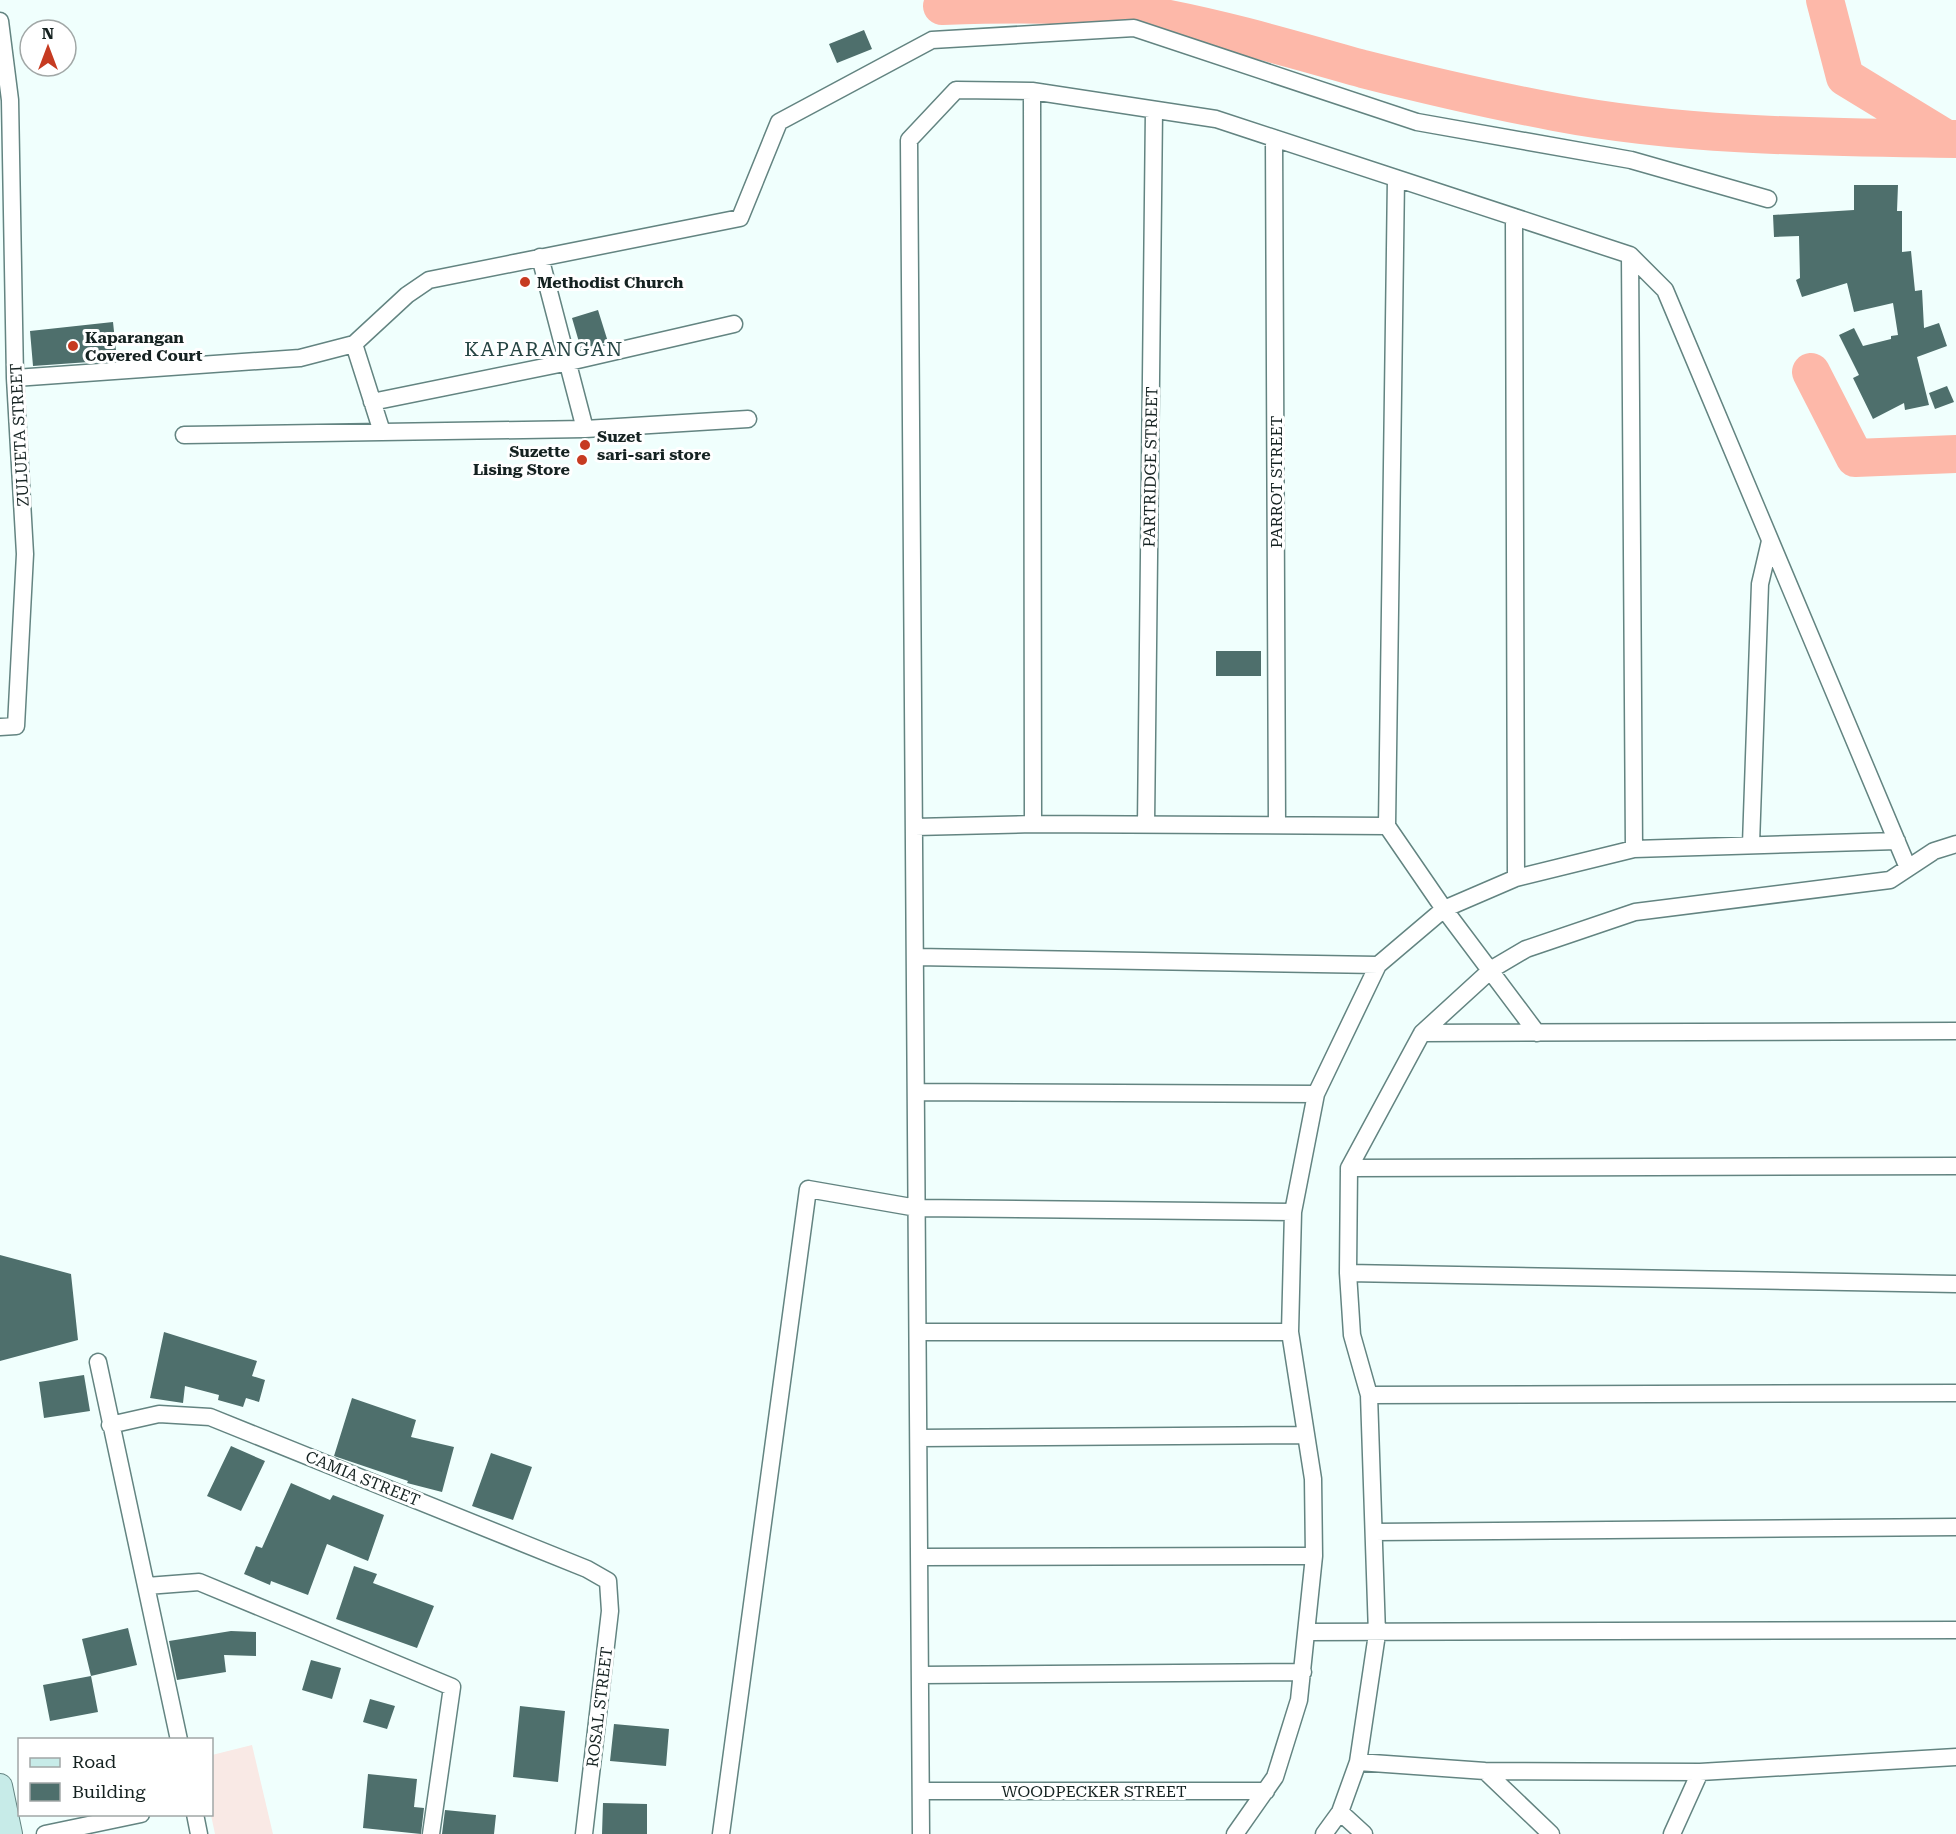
<svg xmlns="http://www.w3.org/2000/svg" width="1956" height="1834" viewBox="0 0 1956 1834" font-family="'Roboto Serif',serif">
	<rect width="100%" height="100%" fill="#f0fffd"/>
	<path fill="#f9e9e5" d="M252 1745 273 1834H215L211 1815 212 1755Z"/>
	<g fill="none" stroke-linecap="round" stroke-linejoin="round">
		<path stroke="#fdb8a9" stroke-width="38" d="M1825 0 1845 77 1945 138
			M942 6C1011 4 1079 2 1148 15 1221 28 1292 49 1363 69 1426 85 1491 100 1555 112 1687 137 1822 137 1956 139
			M1811 372 1855 458 1956 454"/>
	</g>
	<path fill="#4e6f6c" d="M864 30 872 49 837 63 829 44Z
		M1854 185H1898L1897 211H1902V252L1911 251 1915 291 1922 290 1924 328 1939 323 1947 346 1917 357 1929 405 1905 410 1904 403 1873 419 1853 378 1859 375 1839 335 1854 328 1863 346 1891 339V336L1898 335 1893 303 1854 312 1847 283 1802 297 1796 280 1800 278 1799 236 1774 237 1773 215 1854 210Z
		M598 310 608 342 581 349 572 318Z
		M113 322 117 360 33 366 30 331Z
		M1947 386 1954 402 1935 409 1929 393Z
		M1216 651H1261V676H1216Z
		M0 1255 71 1274 78 1340 0 1361Z
		M164 1332 257 1361 252 1376 265 1380 259 1402 246 1398 243 1407 218 1400 219 1395 185 1386 183 1403 150 1398Z
		M84 1375 90 1411 44 1418 39 1382Z
		M352 1398 416 1420 411 1437 454 1447 442 1492 407 1483 408 1481 334 1456Z
		M231 1446 265 1461 241 1511 207 1496Z
		M491 1453 532 1467 513 1520 472 1506Z
		M291 1483 330 1500 333 1495 384 1515 368 1561 327 1544 308 1595 271 1581 270 1585 244 1574 256 1546 262 1548Z
		M354 1566 377 1574 373 1583 434 1606 417 1648 336 1619Z
		M128 1628 137 1665 91 1676 82 1639Z
		M231 1631 256 1632V1656L224 1655 226 1672 177 1680 169 1641Z
		M311 1660 341 1668 332 1699 302 1690Z
		M91 1676 98 1712 50 1721 43 1685Z
		M370 1699 395 1706 387 1729 363 1722Z
		M520 1706 565 1711 558 1782 513 1777Z
		M614 1724 669 1729 666 1766 610 1761Z
		M368 1774 417 1779 414 1807 424 1808 421 1834 363 1828Z
		M603 1803 647 1804V1834H602Z
		M445 1810 496 1815 494 1834H442Z"/>
	<g fill="none" stroke-linecap="round" stroke-linejoin="round">
		<defs>
			<path id="minor" d="M0 21 10 100 15 378 25 554 16 726 0 727
				M1032 91 1033 824
				M1274 138 1277 825
				M1514 217 1516 878
				M1630 255 1634 849
				M540 257 585 429
				M354 344 382 432
				M15 378 300 358 354 344 407 295 429 280 740 218 779 122 932 40 1134 28 1417 122 1631 160 1768 199
				M372 402 569 362 734 324
				M184 435 585 429 748 419
				M1146 825 1154 110
				M1387 826 1396 178
				M915 827 1033 824 1387 826 1444 909 1537 1033
				M1751 844 1760 584 1770 541
				M916 957 1378 965
				M1422 1033 1956 1031
				M917 1092 1316 1094
				M1349 1168 1956 1166
				M1348 1273 1956 1284
				M919 1332H1290
				M98 1362 179 1740
				M1369 1395 1956 1393
				M110 1425 159 1414 210 1417 587 1569 608 1581 610 1611 584 1834
				M919 1438 1306 1435
				M1374 1532 1956 1527
				M920 1557 1314 1556
				M147 1586 199 1582 452 1687 431 1834
				M1307 1632 1956 1630
				M921 1675 1303 1672
				M1358 1762 1485 1771 1700 1772 1956 1757
				M1485 1771 1551 1834
				M921 1791H1266
				M1340 1812 1364 1834
				M195 1814 199 1834
				M45 1834 141 1814
				M721 1834 808 1189 917 1208 1293 1212
				M921 1834 909 140 956 90 1032 91 1216 119 1630 255 1665 290 1908 868
				M1235 1834 1275 1777 1299 1700 1314 1556 1313 1479 1290 1332 1293 1212 1316 1094 1378 965 1444 909 1516 878 1634 849 1897 841
				M1324 1834 1340 1812 1358 1762 1377 1634 1369 1395 1352 1335 1348 1273 1349 1168 1422 1033 1492 969 1526 949 1635 912 1890 880 1934 851 1956 844
				M1672 1834 1700 1772"/>
			<path id="secondary" d="M0 1786 10 1834"/>
		</defs>
		<use href="#minor" stroke="#638481" stroke-width="19"/>
		<use href="#secondary" stroke="#638481" stroke-width="26"/>
		<use href="#minor" stroke="#fff" stroke-width="16"/>
		<use href="#secondary" stroke="#c7ebe8" stroke-width="24"/>
	</g>
	<g fill="#c63b21" stroke="#fff" stroke-width="2">
		<circle cx="525" cy="282" r="6"/>
		<circle cx="73" cy="346" r="6"/>
		<circle cx="585" cy="445" r="6"/>
		<circle cx="582" cy="460" r="6"/>
	</g>
	<g text-anchor="middle" stroke-width="6" stroke-linejoin="round" paint-order="stroke">
		<g font-size="16" font-weight="bold" fill="#152221" stroke="#fff" text-anchor="start">
			<text x="537" y="288">Methodist Church</text>
			<text x="85" y="343">Kaparangan<tspan x="85" dy="18">Covered Court</tspan></text>
			<text x="597" y="442">Suzet<tspan x="597" dy="18">sari-sari store</tspan></text>
			<text x="570" y="457" text-anchor="end">Suzette<tspan x="570" dy="18">Lising Store</tspan></text>
		</g>
		<g font-size="16" fill="#152221" stroke="#fff">
			<text transform="translate(19 435) rotate(-93)" y="6">ZULUETA STREET</text>
			<text transform="translate(1150 467) rotate(-89)" y="6">PARTRIDGE STREET</text>
			<text transform="translate(1276 482) rotate(-90)" y="6">PARROT STREET</text>
			<text transform="translate(363 1478) rotate(22)" y="6">CAMIA STREET</text>
			<text transform="translate(599 1707) rotate(-83)" y="6">ROSAL STREET</text>
			<text x="1094" y="1797">WOODPECKER STREET</text>
		</g>
		<g font-size="20" letter-spacing="1.5" fill="#264543" stroke="#fff">
			<text x="544" y="356">KAPARANGAN</text>
		</g>
	</g>
	<rect x="18" y="1738" width="195" height="78" fill="#ffffff" stroke="#a1a7a6" stroke-width="1.5"/>
	<rect x="30" y="1758" width="30" height="9" fill="#c7ebe8" stroke="#a1a7a6" stroke-width="1.5"/>
	<text x="72" y="1768" font-size="18" fill="#152221">Road</text>
	<rect x="30" y="1783" width="30" height="18" fill="#4e6f6c" stroke="#a1a7a6" stroke-width="1.5"/>
	<text x="72" y="1798" font-size="18" fill="#152221">Building</text>
	<g transform="translate(48 48)"><circle r="28" fill="#ffffff" stroke="#a1a7a6" stroke-width="1.5"/>
	<path d="M0-4.5L10 22L0 15L-10 22Z" fill="#c63b21"/>
	<text y="-9" font-size="16" font-weight="bold" text-anchor="middle" fill="#152221">N</text>
	</g>
</svg>
